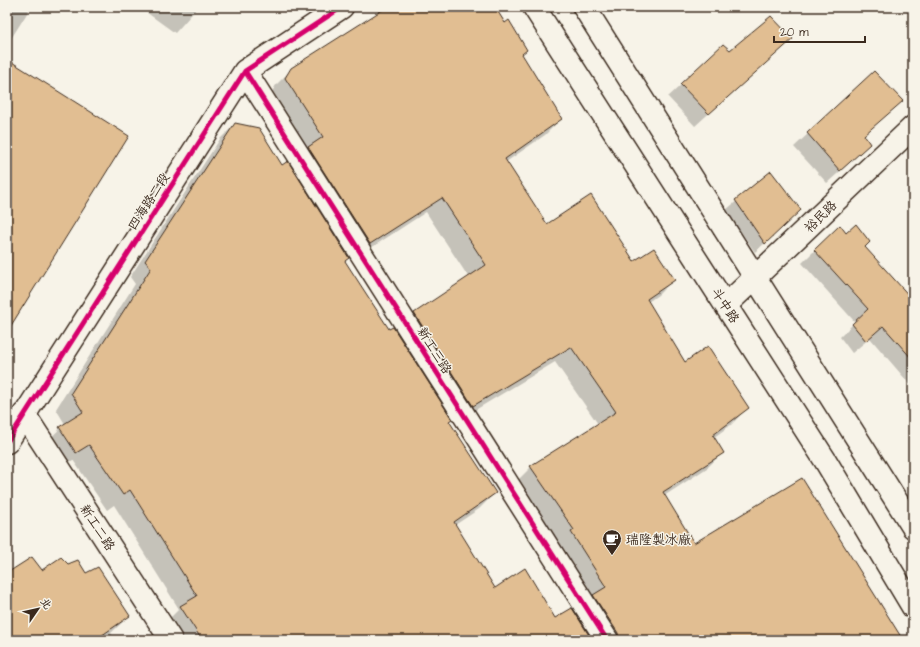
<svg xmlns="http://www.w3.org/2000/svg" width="920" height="647" viewBox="0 0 920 647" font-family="'Architects Daughter','LXGW WenKai TC',sans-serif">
	<rect width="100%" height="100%" fill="#f7f3e8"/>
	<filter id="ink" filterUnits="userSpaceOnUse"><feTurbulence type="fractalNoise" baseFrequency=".025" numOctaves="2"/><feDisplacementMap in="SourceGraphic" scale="8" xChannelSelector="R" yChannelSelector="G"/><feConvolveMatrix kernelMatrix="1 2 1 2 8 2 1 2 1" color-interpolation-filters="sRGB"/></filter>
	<g filter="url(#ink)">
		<path fill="#0003" d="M7 7H31L7 45Z
			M139 7H198L175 33Z
			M389 7H494L526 50 521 55 561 119 545 135 506 162 547 225 674 279 658 295 648 302 684 363 747 408 732 424 713 438 722 453 707 468 664 496 694 544 901 640H596L515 483 531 467 598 424 555 362 457 421 399 330 414 314 469 278 426 212 354 259 270 95 276 85 292 69Z
			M791 39 695 126 668 97 681 85 730 52Z
			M874 72 888 113 863 136 856 157 827 183 794 147Z
			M235 124 344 262 495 493 479 509 455 525 495 590 554 619 571 609 592 640H176L165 623 179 609 114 505 107 510 73 460 60 468 44 444 65 424 56 409 135 284 130 277 220 139Z
			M771 172 790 220 755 252 726 210Z
			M845 234 864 247 913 302V388L870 338 852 353 840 337 855 322 802 263 815 250Z
			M68 565 86 574 129 616 111 633 116 640H7V566L11 572H41Z"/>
		<path fill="#e1be92" stroke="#3b2a1e" d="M387 7H495L505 23 509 20 527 50 522 54 562 119 505 159 547 224 591 195 634 261 654 248 675 280 647 299 685 362 708 346 749 408 713 435 724 453 663 492 694 543 802 478 903 640H619L618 633 593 595 606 587 571 532 574 530 530 466 616 412 571 347 473 406 414 313 486 265 442 198 370 244 308 147 323 137 285 78 291 68Z
			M771 16 793 39 709 114 680 84 723 44 730 50Z
			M7 59 129 136 7 332Z
			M874 71 903 101 864 135 870 144 840 171 807 133Z
			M235 123 259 128 282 165 288 161 349 258 345 261 389 329 393 327 452 419 449 421 496 493 454 522 495 588 525 568 555 618 572 608 592 640H202L180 606 197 596 130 490 123 495 89 445 76 453 59 427 83 412 71 393 151 268 145 261Z
			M771 171 801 210 765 244 735 200Z
			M856 224 870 242 865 247 913 300V360L883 326 866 341 852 324 868 309 814 250 840 225 846 233Z
			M32 557 42 570 61 557 68 564 78 560 86 573 98 567 130 616 95 640H7V573Z"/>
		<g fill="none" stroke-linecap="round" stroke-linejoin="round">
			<defs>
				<path id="street" d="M245 71 607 640
					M24 414 171 640
					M7 442 245 71 342 7"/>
				<path id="secondary" d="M534 7 825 460 913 607
					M584 7 913 527
					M726 305 913 127"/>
			</defs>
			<use href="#street" stroke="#3b2a1e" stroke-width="25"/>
			<use href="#secondary" stroke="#3b2a1e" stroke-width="25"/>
			<use href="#street" stroke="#f7f3e8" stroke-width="22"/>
			<use href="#secondary" stroke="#f7f3e8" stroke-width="22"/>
			<defs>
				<path id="cycleway" d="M245 71 607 640
					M7 442 245 71 342 7"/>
			</defs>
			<use href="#cycleway" stroke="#f7f3e8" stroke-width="8"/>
			<use href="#cycleway" stroke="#d6006c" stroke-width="5"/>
		</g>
	</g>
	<defs>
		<symbol id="cafe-pin" viewBox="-11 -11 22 30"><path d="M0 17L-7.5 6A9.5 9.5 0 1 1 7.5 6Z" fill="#3b2a1e" stroke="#f7f3e8"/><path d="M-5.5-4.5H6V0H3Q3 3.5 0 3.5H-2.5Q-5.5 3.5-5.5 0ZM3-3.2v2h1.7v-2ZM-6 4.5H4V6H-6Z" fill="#fff"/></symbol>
	</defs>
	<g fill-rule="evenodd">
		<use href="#cafe-pin" x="601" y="528" width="22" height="30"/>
	</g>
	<g text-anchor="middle" stroke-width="3" stroke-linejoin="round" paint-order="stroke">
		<g font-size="13" fill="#3b2a1e" stroke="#f7f3e8">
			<text transform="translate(148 201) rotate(-57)" y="5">四海路二段</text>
			<text transform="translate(820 216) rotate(-45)" y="5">裕民路</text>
			<text transform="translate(726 305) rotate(57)" y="5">斗中路</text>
			<text transform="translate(435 350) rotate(58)" y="5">新工三路</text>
			<text transform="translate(98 527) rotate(57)" y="5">新工二路</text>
		</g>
		<g font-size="13" fill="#3b2a1e" stroke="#f7f3e8" text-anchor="start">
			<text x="626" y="544">瑞隆製冰廠</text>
		</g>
	</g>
	<rect width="920" height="647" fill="none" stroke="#f7f3e8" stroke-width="24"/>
	<rect x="12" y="12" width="896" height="623" fill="none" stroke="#3b2a1e" stroke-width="1.5" filter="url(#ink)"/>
	<g transform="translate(38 609) rotate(56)" stroke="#f7f3e8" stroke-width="3" paint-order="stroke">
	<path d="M0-3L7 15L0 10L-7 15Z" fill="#3b2a1e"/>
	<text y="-6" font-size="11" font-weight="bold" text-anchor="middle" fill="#3b2a1e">北</text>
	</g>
	<path d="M774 36v6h91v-6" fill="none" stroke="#3b2a1e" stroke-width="2"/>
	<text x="780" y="36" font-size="12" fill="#3b2a1e" stroke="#f7f3e8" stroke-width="3" paint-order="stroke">20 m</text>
</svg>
